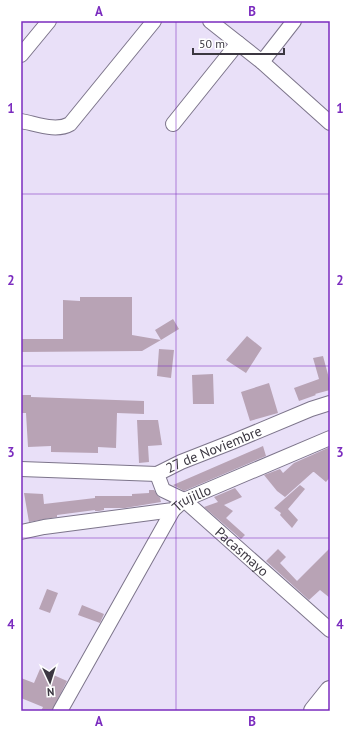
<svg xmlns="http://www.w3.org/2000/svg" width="351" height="732" viewBox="0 0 351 732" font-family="'PT Sans',sans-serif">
	<rect width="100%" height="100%" fill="#e9e0f8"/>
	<path fill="#b8a3b5" d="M80 297H132V335L161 340 142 351 21 352V339H63V300L80 301Z
		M173 319 179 329 161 340 155 330Z
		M247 336 262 348 246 373 226 360Z
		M159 349 174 350 171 378 157 376Z
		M323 356 330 382V390L315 394 316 395 299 401 294 388 319 379 313 358Z
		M213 374 214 404H193L192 375Z
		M269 383 278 413 250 421 241 392Z
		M21 395H31V397L144 401V414L117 413 116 448 98 447V453L51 452V446L28 447 26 413H21Z
		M137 420H158L162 445 148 446 149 462 139 463Z
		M263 446 266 456 184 491 173 485Z
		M330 447V477L326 482 314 472H313L285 497 277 491 264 475 280 469 283 473 294 463Z
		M300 485 305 489 288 509 298 520 292 528 280 515 281 513 274 508Z
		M235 488 242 497 224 505 233 511 226 518 245 535 241 539 204 507 218 502 214 497Z
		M149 490H154L160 498 161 502 125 508H104V510L99 511H95V510L57 515V517L29 522 24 493 43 494 44 504 95 498V496H132V494L149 493Z
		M330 548V598L320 590 309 600 266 561 278 549 286 557 280 563 297 581Z
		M47 589 58 593 50 613 39 609Z
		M82 605 104 614 100 623 78 615Z
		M40 669 67 681 52 711H41L43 707 21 698V678L34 683Z"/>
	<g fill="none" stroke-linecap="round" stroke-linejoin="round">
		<defs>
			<g id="street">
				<path d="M210 21 262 62 330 123"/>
				<path d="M21 55 49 21"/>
				<path d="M262 62 294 21"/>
				<path d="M21 121C37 124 56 132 70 124L154 21"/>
				<path d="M173 124 238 43"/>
				<path id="s1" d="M21 469 157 474 181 462 232 442 311 409 330 403"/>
				<path id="s2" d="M157 474 163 490 184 500 330 630"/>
				<path id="s3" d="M21 532 44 527 173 510 184 500 330 438"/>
				<path d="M60 711 173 510"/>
			</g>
			<path id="secondary" d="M314 711 330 691"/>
		</defs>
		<use href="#street" stroke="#7d758b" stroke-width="16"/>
		<use href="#secondary" stroke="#7d758b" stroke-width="22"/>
		<use href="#street" stroke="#fff" stroke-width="14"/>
		<use href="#secondary" stroke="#fff" stroke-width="20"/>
	</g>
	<path fill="none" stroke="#7b2cbf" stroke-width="1" stroke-opacity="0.55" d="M176 21V711M21 194H330M21 366H330M21 538H330"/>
	<g text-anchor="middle" stroke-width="3" stroke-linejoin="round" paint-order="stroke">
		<g font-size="14" fill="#3b3741" stroke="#fff">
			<text dy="5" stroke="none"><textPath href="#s1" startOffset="198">27 de Noviembre</textPath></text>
			<text dy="5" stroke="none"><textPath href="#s3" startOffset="176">Trujillo</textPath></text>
			<text dy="5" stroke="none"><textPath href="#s2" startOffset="118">Pacasmayo</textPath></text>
		</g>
	</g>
	<rect width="351" height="732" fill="none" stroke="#ffffff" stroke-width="44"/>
	<g transform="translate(50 682) rotate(176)" stroke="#ffffff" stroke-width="3" paint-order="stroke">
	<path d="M0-3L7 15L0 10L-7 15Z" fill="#3b3741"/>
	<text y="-6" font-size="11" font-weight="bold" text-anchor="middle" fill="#3b3741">N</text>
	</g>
	<path d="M193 48v6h91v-6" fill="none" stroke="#3b3741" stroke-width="2"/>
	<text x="199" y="48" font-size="12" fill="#3b3741" stroke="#ffffff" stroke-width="3" paint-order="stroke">50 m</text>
	<rect x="22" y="22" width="307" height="688" fill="none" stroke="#7b2cbf" stroke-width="1.5"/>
	<g font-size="13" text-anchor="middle" font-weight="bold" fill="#7b2cbf">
		<text x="99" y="16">A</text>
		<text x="252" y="16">B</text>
		<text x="11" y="113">1</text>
		<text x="340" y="113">1</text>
		<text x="11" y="285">2</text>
		<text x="340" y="285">2</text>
		<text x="11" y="457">3</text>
		<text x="340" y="457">3</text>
		<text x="11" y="629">4</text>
		<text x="340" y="629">4</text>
		<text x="99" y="726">A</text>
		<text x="252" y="726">B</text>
	</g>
</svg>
